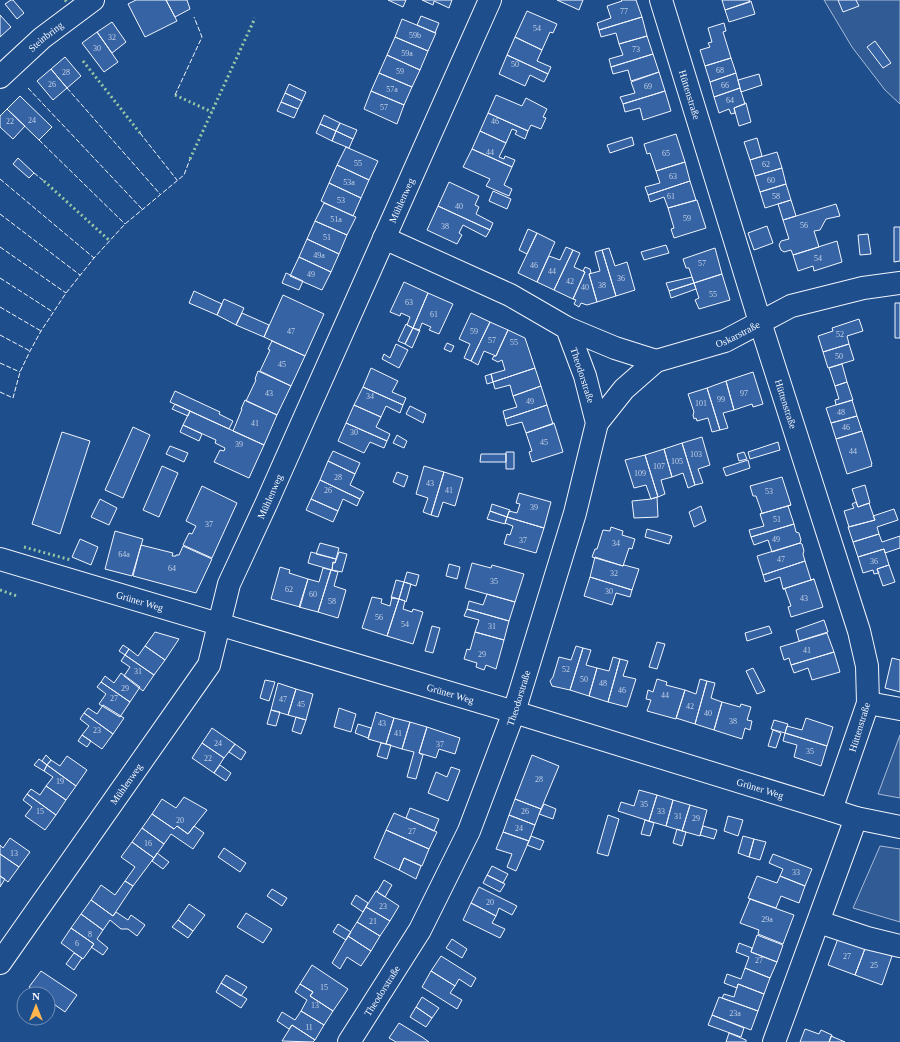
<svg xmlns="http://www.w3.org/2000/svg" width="900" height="1042" viewBox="0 0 900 1042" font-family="'Times New Roman',serif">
	<rect width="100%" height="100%" fill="#1f4e8c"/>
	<path fill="#305b95" stroke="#a8bbd7" d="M824 0H900V104L885 90 852 47Z
		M900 735V798L878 794Z
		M880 846 900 849V922L853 908Z"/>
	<path fill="#3563a3" stroke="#f2f6ff" d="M11 0H13L24 13 17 19 5 4Z
		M136 0H166L177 21 145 37 128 4Z
		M166 0H187L190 9 175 17Z
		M388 0H406L403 7Z
		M422 0H452L449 8 434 1 433 5Z
		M557 0H583L579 10Z
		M621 0H636L642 17 599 30 597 23 611 18 607 6 622 1Z
		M722 0H749L750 2 725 10Z
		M838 0H856L859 6 843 12Z
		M751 1 755 14 729 22 725 10Z
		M527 11 557 24 553 33 550 32 542 50 515 37Z
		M0 15 11 27 0 37Z
		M421 16 439 23 435 33 417 25Z
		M642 17 647 36 619 44 616 33 601 37 599 30Z
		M402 19 436 33 428 51 395 37Z
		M112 22 126 42 112 53 97 32Z
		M724 23 726 31 723 32 731 58 705 66 700 50 710 47 708 43 712 42 708 28Z
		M97 32 118 62 104 72 82 43Z
		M647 36 653 54 611 67 609 59 623 55 619 44Z
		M395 37 428 51 420 70 387 55Z
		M515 37 542 50 537 61 551 67 548 74 507 55Z
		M875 41 891 63 883 68 867 47Z
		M653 54 659 72 631 81 628 70 613 74 611 67Z
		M387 55 420 70 412 87 379 73Z
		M507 55 548 74 544 82 530 75 525 86 499 74Z
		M65 57 81 76 67 88 51 69Z
		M731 58 736 73 710 82 705 66Z
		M51 69 67 88 53 100 37 81Z
		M659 72 665 91 623 104 620 97 635 93 631 82Z
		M379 73 412 87 404 105 371 91Z
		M736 73 740 88 714 97 710 82Z
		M759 74 762 85 741 92 738 80Z
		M289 84 306 92 302 101 285 93Z
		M740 88 745 104 734 108 735 113 731 114 729 109 719 113 714 97Z
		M371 91 404 105 397 124 364 109Z
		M665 91 671 111 643 120 640 108 625 112 623 104Z
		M285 93 302 101 298 109 281 102Z
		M496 95 522 106 526 98 547 109 543 117 546 118 541 129 531 125 528 131 488 113Z
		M20 96 52 127 39 140 7 109Z
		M281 102 298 109 294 118 277 111Z
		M746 103 751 122 739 126 734 108Z
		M7 109 25 126 13 139 0 127V116Z
		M488 113 528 131 525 139 515 134 517 131 512 129 506 143 480 131Z
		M324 115 340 123 336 131 320 124Z
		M340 123 357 130 353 139 336 131Z
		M320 124 336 131 332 141 316 133Z
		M336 131 353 139 349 148 332 141Z
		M480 131 506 143 499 157 504 159 505 156 515 160 512 167 472 149Z
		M676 134 685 162 656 171 650 153 647 154 644 144Z
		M632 137 634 145 610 153 607 145Z
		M757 138 762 156 750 160 744 142Z
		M346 147 378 161 369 180 337 165Z
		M472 149 512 167 504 185 512 189 509 196 486 186 490 179 463 167Z
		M777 152 782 168 755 176 750 160Z
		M18 158 34 173 29 178 13 164Z
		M685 162 690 181 648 195 645 187 660 183 656 171Z
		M337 165 369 180 361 198 329 183Z
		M782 168 786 184 760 192 755 176Z
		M690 181 696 200 668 208 664 197 650 202 648 195Z
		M449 182 479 196 475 205 479 207 476 214 493 223 490 230 438 206Z
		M329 183 361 198 353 216 321 201Z
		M786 184 791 200 765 208 760 192Z
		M493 191 511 199 507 209 489 201Z
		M697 200 706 228 674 238 671 229 674 228 668 208Z
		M791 200 796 216 783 220 778 204Z
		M324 203 356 217 347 235 315 221Z
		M836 204 840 216 826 219 820 230 814 231 819 247 793 255 791 250 784 252 781 250 779 245 781 241 789 239 783 220Z
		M438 206 490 230 486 237 463 225 459 233 462 235 457 244 427 230Z
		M315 221 347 235 339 254 307 239Z
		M767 226 773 243 754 250 748 233Z
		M894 227H900V261L894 262Z
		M528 229 537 233 527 254 519 250Z
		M537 233 555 242 537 282 518 273Z
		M868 234 871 254 860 255 858 235Z
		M307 239 339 254 331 272 299 257Z
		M837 241 842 262 814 271 813 266 798 271 793 255Z
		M666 245 669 253 644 260 641 252Z
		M566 247 573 250 554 290 537 282 549 256 560 260Z
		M609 248 615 266 627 262 635 290 616 296 602 250Z
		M715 248 722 274 694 283 689 268H686L683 259Z
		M573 250 580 253 574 267 585 272 573 299 554 290Z
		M602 250 616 296 597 302 589 274 600 271 595 252Z
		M299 257 331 272 322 290 290 276Z
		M585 267 590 269 591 273 589 274 597 302 587 305 581 303 579 307 574 304 576 300 573 299 585 272 583 271Z
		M286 273 303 281 299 290 282 283Z
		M722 274 730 300 699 309 695 300 699 298 694 283Z
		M692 277 694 283 669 291 666 283Z
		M404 282 428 293 413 328 407 325 410 317 401 313 400 316 390 312Z
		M694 283 696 289 671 298 669 291Z
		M194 291 222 304 217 315 189 303Z
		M428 293 453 304 439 334 429 330 431 327 422 323 419 331 413 328Z
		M283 295 324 314 305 356 264 337Z
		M224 299 244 308 236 325 217 315Z
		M895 303H900V338H895Z
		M242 313 269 325 264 337 236 325Z
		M471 313 490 322 471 361 464 358 470 344 459 339Z
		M859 319 863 331 847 336 849 344 823 352 818 336 833 331 832 328Z
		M490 322 508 330 496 356 484 351 478 365 471 361Z
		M406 324 413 328 405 344 398 341Z
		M413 328 420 330 412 348 405 344Z
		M508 330 525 338 535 368 493 382 491 374 505 370 502 360 498 362 492 359 494 356H496Z
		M272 341 305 356 291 386 260 371 270 350 268 349Z
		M447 343 454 346 451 352 444 349Z
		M396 344 408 350 399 368 382 359 384 354 390 358Z
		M849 344 854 360 828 368 823 352Z
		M842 364 847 382 835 386 829 368Z
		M371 368 398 381 392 392 406 398 403 405 363 387Z
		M535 368 541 386 513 396 510 385 495 389 493 382Z
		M258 371 291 386 277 415 246 401 256 380 255 379Z
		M753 372 763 404 753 407 752 404 734 410 726 381Z
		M491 374 493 382 487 384 485 376Z
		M726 381 734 410 723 413 728 428 720 430 707 388Z
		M847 382 853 400 836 405 835 400 839 399 835 386Z
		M541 386 547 405 505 419 503 411 517 407 513 396Z
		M363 387 403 405 400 413 386 406 381 417 354 405Z
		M707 388 720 430 712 432 708 418 697 421 696 418 694 419 693 415 694 412 688 394Z
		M175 391 220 412 219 414 233 421 229 429 170 402Z
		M245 400 277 415 264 445 233 431 242 409H241Z
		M852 400 857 416 831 423 826 408Z
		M175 404 190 411 188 416 172 409Z
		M354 405 381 417 376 427 390 434 387 441 346 423Z
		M547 405 553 424 526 433 522 422 507 426 505 419Z
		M410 406 426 414 423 423 406 414Z
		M190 411 264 445 249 478 214 462 220 450 224 451 225 448 215 443 216 440 183 425Z
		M857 416 862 431 836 439 831 423Z
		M346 423 387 441 384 448 370 442 364 453 338 441Z
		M554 423 563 452 532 462 529 452 532 451 526 433Z
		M183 425 202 434 199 441 180 432Z
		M133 427 150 435 123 498 105 490Z
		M862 431 872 464H871L872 466 847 474 836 439Z
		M62 432 90 441 60 534 32 524Z
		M397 435 407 441 404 448 393 443Z
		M702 437 710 465 698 469 703 483 695 485 682 443Z
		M778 442 780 450 750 459 748 452Z
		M682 443 695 485 688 488 683 473 672 477 664 449Z
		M170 446 188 453 184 462 166 454Z
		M664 449 672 477 661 480 665 494 658 497 645 455Z
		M333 451 360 463 355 474 328 461Z
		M506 452H514V469H506Z
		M744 452 747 459 739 461 737 454Z
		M481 454H506V462H480Z
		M645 455 658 497 651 499 646 485 634 488 625 460Z
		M748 460 750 468 726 476 723 468Z
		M328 461 355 474 350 485 364 492 360 499 320 480Z
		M162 466 178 473 159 517 143 510Z
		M424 466 444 472 431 515 423 512 428 498 416 494Z
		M397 472 408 476 404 487 393 482Z
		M444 472 463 478 455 506 443 502 438 517 431 515Z
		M782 477 791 505 760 514 762 513 756 496H753L750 486Z
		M320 480 360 499 357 506 343 499 338 511 311 499Z
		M865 485 870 503 858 507 852 489Z
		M202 486 237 503 212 558 183 545 189 533 192 534 196 526 186 521Z
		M519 493 551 502 544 528 507 517 509 511 517 513 520 504 516 503Z
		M657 497 658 517 634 518 632 501 651 499Z
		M100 499 117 508 109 525 91 517Z
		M311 499 338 511 333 522 306 510Z
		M856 502 858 507 869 503 875 520 849 527 844 511 854 508 852 504Z
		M492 504 510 510 507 517 490 511Z
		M791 505 788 506 794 524 751 537 749 530 764 526 760 514Z
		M701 506 706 521 694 527 689 512Z
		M894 509 898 520 877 527 879 534 853 542 848 527 875 520 873 516Z
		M490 511 507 517 505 524 487 519Z
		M507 517 544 528 536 553 504 544 507 534 510 535 513 526 505 523Z
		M794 524 796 532 799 533 801 540 800 543 772 552 768 540 754 545 751 537Z
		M611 527 623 531 622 535 635 539 632 549 629 548 623 566 592 557 595 549H597L603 530 610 531Z
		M647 529 672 536 669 544 645 537Z
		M115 531 143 539 132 576 105 569Z
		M879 534 882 542 900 536V548L885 553 884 549 858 557 853 542Z
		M80 539 98 547 91 565 72 557Z
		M320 543 339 548 336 559 316 554Z
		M800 543 802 544 804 551 803 554 805 561 763 575 757 556Z
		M141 545 173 553 172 556H176V555H179L183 546 212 559 196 593 133 576Z
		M884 549 889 565 877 569 879 573 874 574 873 570 863 573 858 557Z
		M311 552 336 559 335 563 333 562 332 570 308 563Z
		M339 552 347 554 342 572 332 570 333 562 335 563Z
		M595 557 623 566 624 565 639 569 632 590 590 577Z
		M805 561 811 580 814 579 783 589 780 577 765 582 763 575Z
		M472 563 491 568 492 565 524 574 515 602 465 588Z
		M449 564 460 567 457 579 446 576Z
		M889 565 895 582 883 586 877 569Z
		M280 567 290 570 289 573 308 579 300 607 271 599Z
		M323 568 331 570 318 612 299 607 308 579 319 582Z
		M331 570 338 572 334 586 346 590 338 618 318 612Z
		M407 572 419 575 416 586 404 582Z
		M590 577 632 590 630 597 616 593 612 605 584 596Z
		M814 579 823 607 791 617 788 607 791 606 785 589H783Z
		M396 580 404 582 399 599 391 598Z
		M404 582 411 584 406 602 405 601 399 599Z
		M487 594 515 602 509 621 467 609 469 601 483 605Z
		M372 597 382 599 381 603 390 606 392 597 399 599 387 636 362 628Z
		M399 599 405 601 403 609 412 612 413 609 423 612 413 644 387 636Z
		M467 609 509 621 504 640 475 632 479 620 464 616Z
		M824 620 828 632 799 641 796 630Z
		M432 626 440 628 433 653 425 651Z
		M769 626 772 633 747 641 745 633Z
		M155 632 179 639 165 660 145 646Z
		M475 632 504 640 496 669 486 665 484 670 476 667 477 663 464 659 467 649 470 650Z
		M827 633 834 652 791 665 789 658 784 660 780 647Z
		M657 642 665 644 657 669 649 667Z
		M123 645 129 649 125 655 119 651Z
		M145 646 165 660 154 675 125 655 129 649 138 656Z
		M576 646 583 648 570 690 552 686 550 681 553 677 559 657 571 660Z
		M583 648 591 650 586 665 597 668 589 696 570 690Z
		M834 652 840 672 812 680 808 668 794 673 791 665Z
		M125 655 154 675 143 691 124 676 130 667 121 661Z
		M613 657 620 659 608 702 589 696 597 668 609 671Z
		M892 658 900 660V692L885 688Z
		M620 659 628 661 623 676 636 679 627 707 608 702Z
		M753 668 765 691 757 694 746 671Z
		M121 673 140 687 130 702 101 682 105 676 114 683Z
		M657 679 667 682 666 685 685 690 676 719 647 711 651 700 646 699 648 690 653 692Z
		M700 679 707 681 695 724 676 718 685 690 696 694Z
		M265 680 275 682 269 701 260 698Z
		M707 681 715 683 711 698 722 702 714 730 695 724Z
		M101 682 130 702 120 717 99 704 106 694 97 687Z
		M278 683 296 689 288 715 271 710Z
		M296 689 313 694 306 720 288 715Z
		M722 702 740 707 741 704 751 707 747 720 752 721 750 730 745 728 742 739 714 730Z
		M103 705 124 718 113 734 84 713 88 708 97 714Z
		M339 708 356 714 351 732 334 727Z
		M271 710 280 712 276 726 267 724Z
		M376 712 394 718 386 744 368 739Z
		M84 713 113 734 102 749 82 735 89 726 80 719Z
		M296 717 306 720 301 734 292 731Z
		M394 718 410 722 402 749 386 744Z
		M806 718 833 727 827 746 785 733 787 726 802 730Z
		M774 720 788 724 785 733 771 729Z
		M410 722 427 727 419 753 423 755 416 779 407 777 414 752 402 749Z
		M358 724 371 728 368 738 355 733Z
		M427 727 460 738 455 754 439 749 436 758 419 753Z
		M212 728 235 744 224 758 202 743Z
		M773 730 781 733 776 748 768 746Z
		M785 733 827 746 821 766 794 757 797 745 783 741Z
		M82 735 91 741 87 747 78 741Z
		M202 743 224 758 214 773 192 758Z
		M381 743 391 745 387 759 377 756Z
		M235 744 246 752 241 760 229 752Z
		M46 755 51 760 47 765 42 761Z
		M532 755 559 766 541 809 515 799Z
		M67 756 87 770 76 786 47 765 51 760 60 766Z
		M39 759 47 765 44 771 34 765Z
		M47 765 76 786 66 800 46 786 53 777 44 771Z
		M220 765 231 773 226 781 214 773Z
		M451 767 460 770 448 801 428 793 436 772 447 777Z
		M46 786 66 800 56 815 27 794 31 789 40 795Z
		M639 790 657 795 649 821 618 811 621 802 634 806Z
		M27 794 56 815 45 830 25 816 32 807 23 800Z
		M657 795 673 800 666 826 649 821Z
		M184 797 207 810 188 834 177 826 174 829 152 814 162 799 176 808Z
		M515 799 541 809 535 825 509 815Z
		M673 800 690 805 682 831 666 826Z
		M544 804 556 809 553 819 539 814Z
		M690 805 707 810 700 836 682 831Z
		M410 808 439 819 434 831 406 818Z
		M394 813 437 832 429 849 386 830Z
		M152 814 174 829 177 826 188 834 194 826 204 833 193 849 171 834 164 844 142 828Z
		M509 815 535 825 529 841 503 832Z
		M608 815 619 819 608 856 597 853Z
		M728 816 743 820 738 836 724 831Z
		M645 820 654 823 650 836 641 834Z
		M703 826 717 830 714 839 700 835Z
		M142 828 164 844 154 858 132 842Z
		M677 829 686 832 682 846 673 843Z
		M386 830 429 849 422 866 404 858 399 870 374 858Z
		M503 832 529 841 516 871 507 867 512 854 496 849Z
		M531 836 544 841 540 850 527 845Z
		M743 836 754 839 749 857 738 853Z
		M10 838 30 852 19 867 0 854V845L3 848Z
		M754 839 766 842 760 860 749 857Z
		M132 842 154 858 133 886 125 881 135 867 121 857Z
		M224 848 246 863 240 872 218 857Z
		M157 853 169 862 163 869 152 861Z
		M0 854 19 867 8 882 0 876Z
		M773 854 812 869 805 886 780 876 783 869 769 863Z
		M404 858 421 866 416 879 399 870Z
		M492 866 508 874 503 883 487 875Z
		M487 875 505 884 500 892 483 883Z
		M0 876 5 879 0 887Z
		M757 876 777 883 780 876 805 886 799 903 781 896 776 908 748 898Z
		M384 880 392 885 385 897 377 892Z
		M125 881 133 886 113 916 91 900 101 885 115 895Z
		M479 887 517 906 512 915 499 908 496 916 471 903Z
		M272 889 287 898 282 906 267 896Z
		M376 891 399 906 390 921 366 907Z
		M356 895 368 903 363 912 351 904Z
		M750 899 794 915 783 944 758 934 759 930 740 923Z
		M91 900 113 916 116 912 128 920 131 915 145 925 137 936 128 929H121L110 920 103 930 81 914Z
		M471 903 496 916 492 923 505 929 500 938 463 920Z
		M189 904 205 915 193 931 178 920Z
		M366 907 390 921 380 936 357 922Z
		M246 913 272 929 263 943 237 927Z
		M81 914 103 930 97 939 108 948 103 955 91 947 94 944 71 928Z
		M178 920 193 931 188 938 172 927Z
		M357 922 380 936 371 951 348 936Z
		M338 924 351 932 346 940 333 932Z
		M71 928 94 944 83 959 61 943Z
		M757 935 783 945 777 962 751 952Z
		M348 936 371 951 361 966 347 957 340 969 332 963Z
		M839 936 866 946 855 975 828 965Z
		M452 939 467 949 462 958 446 948Z
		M739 943 752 948 751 952 777 962 770 978 745 968 749 957 736 952Z
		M866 946 892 956 882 985 855 975Z
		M74 953 82 958 74 970 66 964Z
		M441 956 476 978 471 987 459 979 455 986 431 971Z
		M312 965 348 989 333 1011 310 996 313 992 300 984Z
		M745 968 770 978 764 994 738 984 737 988 724 983 727 974 741 979Z
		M41 971 77 995 65 1012 48 1000V994H39L29 987Z
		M431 971 455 986 450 993 462 1000 457 1009 422 987Z
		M226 975 247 987 241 996 221 983Z
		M221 983 247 999 241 1008 216 992Z
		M300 984 313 992 310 996 333 1011 324 1025 301 1011 307 1000 295 992Z
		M738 984 764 994 758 1011 722 998 724 994 734 997Z
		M422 997 439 1008 432 1018 416 1007Z
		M719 997 758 1011 751 1030 712 1015Z
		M416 1007 432 1018 426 1027 410 1017Z
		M301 1011 324 1025 315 1040 292 1025 289 1029 277 1021 282 1012 295 1020Z
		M712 1015 744 1028 741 1037 708 1025Z
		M399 1023 422 1037 429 1042H396L389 1038Z
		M292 1025 315 1040 313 1042 282 1041Z
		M805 1029 819 1034 821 1030 832 1035 829 1042H800Z
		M729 1033 746 1040V1042H726Z
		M831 1036 845 1042H829Z"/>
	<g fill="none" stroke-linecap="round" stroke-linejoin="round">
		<defs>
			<g id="minor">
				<path id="s1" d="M661 0 760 322 859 631 867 666 868 703 831 810"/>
				<path id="s2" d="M0 77 42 38 93 0"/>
				<path d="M567 328 615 348 656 361"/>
				<path id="s3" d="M597 423 624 389 656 361 725 341 791 306 863 288 900 283"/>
				<path id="s4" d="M0 559 514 712 831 810 856 818 900 827"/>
				<path d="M868 703 900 709"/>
				<path d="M819 922 867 938 900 946"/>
				<path id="s5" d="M0 963 209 665 229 584 267 502 490 0"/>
				<path id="s6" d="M349 1042 420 930 469 831 514 712 575 513 597 423 585 376 567 328 510 295 384 238"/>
				<path d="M774 1042 856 818"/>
			</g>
		</defs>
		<use href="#minor" stroke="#f2f6ff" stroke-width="24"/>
		<use href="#minor" stroke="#1f4e8c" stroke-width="22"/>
		<path stroke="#97c8a6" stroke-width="3" stroke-dasharray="2 3" stroke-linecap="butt" d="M65 0 68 3
			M83 61 140 133
			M175 95 212 112
			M190 159 255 18
			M44 181 110 241
			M24 547 71 560
			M0 590 17 596"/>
		<path stroke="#f2f6ff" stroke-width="1" stroke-dasharray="5 2" stroke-linecap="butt" d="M28 88 142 209
			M67 88 160 194
			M175 95 202 37 194 17
			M140 133 177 180
			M39 140 125 224
			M34 173 44 181
			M0 179 94 258
			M0 214 80 275
			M0 247 66 293
			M0 278 53 312
			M0 307 41 331
			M0 335 30 351
			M0 363 20 372
			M0 392 13 398 20 372 30 351 41 331 66 293 94 258 125 224 184 175 190 159"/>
	</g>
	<g text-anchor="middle" stroke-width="3" stroke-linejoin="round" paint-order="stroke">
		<g font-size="8" fill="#c3d1e8">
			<text x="624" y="14">77</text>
			<text x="537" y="31">54</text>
			<text x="415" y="38">59b</text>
			<text x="112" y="40">32</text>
			<text x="97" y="51">30</text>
			<text x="636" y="52">73</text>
			<text x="407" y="56">59a</text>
			<text x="515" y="67">50</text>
			<text x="720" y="73">68</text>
			<text x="400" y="74">59</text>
			<text x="66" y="75">28</text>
			<text x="52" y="87">26</text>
			<text x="725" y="88">66</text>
			<text x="648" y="89">69</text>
			<text x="392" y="92">57a</text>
			<text x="730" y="103">64</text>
			<text x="384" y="110">57</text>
			<text x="32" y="123">24</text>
			<text x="10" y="124">22</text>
			<text x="495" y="124">46</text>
			<text x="490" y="155">44</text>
			<text x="666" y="156">65</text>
			<text x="358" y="166">55</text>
			<text x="766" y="167">62</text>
			<text x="673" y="179">63</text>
			<text x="771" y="183">60</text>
			<text x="349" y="185">53a</text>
			<text x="671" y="199">61</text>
			<text x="776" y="199">58</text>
			<text x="341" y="203">53</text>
			<text x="459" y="209">40</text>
			<text x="687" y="221">59</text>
			<text x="336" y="222">51a</text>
			<text x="804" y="228">56</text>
			<text x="445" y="229">38</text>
			<text x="327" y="240">51</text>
			<text x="319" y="258">49a</text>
			<text x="818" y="261">54</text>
			<text x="702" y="266">57</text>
			<text x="534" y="268">46</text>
			<text x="552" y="274">44</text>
			<text x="311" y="277">49</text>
			<text x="621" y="281">36</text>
			<text x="570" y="284">42</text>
			<text x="602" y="288">38</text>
			<text x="585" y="290">40</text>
			<text x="713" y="297">55</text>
			<text x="409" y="305">63</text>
			<text x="434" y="317">61</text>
			<text x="291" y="334">47</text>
			<text x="474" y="334">59</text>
			<text x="840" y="337">52</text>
			<text x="492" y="343">57</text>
			<text x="514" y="345">55</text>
			<text x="839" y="359">50</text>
			<text x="282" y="367">45</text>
			<text x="269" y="396">43</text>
			<text x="744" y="396">97</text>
			<text x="370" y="399">34</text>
			<text x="721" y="402">99</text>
			<text x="530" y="404">49</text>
			<text x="701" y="406">101</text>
			<text x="841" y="415">48</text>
			<text x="255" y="426">41</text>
			<text x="846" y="430">46</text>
			<text x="354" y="435">30</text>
			<text x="544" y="445">45</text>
			<text x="239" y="447">39</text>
			<text x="853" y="454">44</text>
			<text x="696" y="457">103</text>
			<text x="677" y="464">105</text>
			<text x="659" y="469">107</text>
			<text x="640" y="476">109</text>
			<text x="338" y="480">28</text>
			<text x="430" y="486">43</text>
			<text x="328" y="493">26</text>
			<text x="449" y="493">41</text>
			<text x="769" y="494">53</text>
			<text x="534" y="510">39</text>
			<text x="777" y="522">51</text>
			<text x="209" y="527">37</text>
			<text x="776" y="542">49</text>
			<text x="523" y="543">37</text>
			<text x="616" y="546">34</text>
			<text x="124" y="557">64a</text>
			<text x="781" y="562">47</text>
			<text x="874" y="564">36</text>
			<text x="172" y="571">64</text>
			<text x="614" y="576">32</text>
			<text x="494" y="584">35</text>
			<text x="289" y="592">62</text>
			<text x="609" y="594">30</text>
			<text x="313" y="597">60</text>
			<text x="804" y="601">43</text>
			<text x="332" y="604">58</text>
			<text x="379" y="620">56</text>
			<text x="405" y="627">54</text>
			<text x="492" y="629">31</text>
			<text x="807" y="653">41</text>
			<text x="482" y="657">29</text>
			<text x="566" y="672">52</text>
			<text x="138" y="674">31</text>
			<text x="584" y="682">50</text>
			<text x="603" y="686">48</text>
			<text x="125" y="691">29</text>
			<text x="622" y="693">46</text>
			<text x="665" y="698">44</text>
			<text x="114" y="701">27</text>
			<text x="283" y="702">47</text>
			<text x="301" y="707">45</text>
			<text x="690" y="709">42</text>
			<text x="708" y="716">40</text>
			<text x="733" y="724">38</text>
			<text x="382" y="726">43</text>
			<text x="97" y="733">23</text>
			<text x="398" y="736">41</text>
			<text x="218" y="746">24</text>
			<text x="440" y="747">37</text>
			<text x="810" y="754">35</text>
			<text x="208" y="761">22</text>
			<text x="539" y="782">28</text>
			<text x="60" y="784">19</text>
			<text x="644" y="807">35</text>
			<text x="40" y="814">15</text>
			<text x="525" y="814">26</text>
			<text x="661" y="814">33</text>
			<text x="678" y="819">31</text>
			<text x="696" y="821">29</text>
			<text x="180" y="823">20</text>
			<text x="519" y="831">24</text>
			<text x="412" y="834">27</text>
			<text x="148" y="846">16</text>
			<text x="14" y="856">13</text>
			<text x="796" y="875">33</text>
			<text x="490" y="905">20</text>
			<text x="383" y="909">23</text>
			<text x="767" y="922">29a</text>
			<text x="373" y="924">21</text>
			<text x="90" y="937">8</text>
			<text x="77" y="946">6</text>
			<text x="847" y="959">27</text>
			<text x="759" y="963">27</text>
			<text x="874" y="968">25</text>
			<text x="324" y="990">15</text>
			<text x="315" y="1008">13</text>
			<text x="735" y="1016">23a</text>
			<text x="309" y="1030">11</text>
		</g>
		<g font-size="10" fill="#f2f6ff" stroke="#1f4e8c">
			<text dy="4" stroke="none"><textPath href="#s2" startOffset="61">Steinbring</textPath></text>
			<text dy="4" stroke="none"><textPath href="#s1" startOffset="99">Hüttenstraße</textPath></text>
			<text dy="4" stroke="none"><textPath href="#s5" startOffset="868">Mühlenweg</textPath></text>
			<text dy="4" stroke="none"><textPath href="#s3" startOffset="172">Oskarstraße</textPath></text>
			<text transform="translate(583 375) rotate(72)" y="4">Theodorstraße</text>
			<text dy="4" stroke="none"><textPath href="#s1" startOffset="423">Hüttenstraße</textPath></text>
			<text dy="4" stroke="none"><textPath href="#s5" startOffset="544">Mühlenweg</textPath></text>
			<text dy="4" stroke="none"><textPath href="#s4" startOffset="146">Grüner Weg</textPath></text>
			<text dy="4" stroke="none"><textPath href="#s4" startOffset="470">Grüner Weg</textPath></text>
			<text dy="4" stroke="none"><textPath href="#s6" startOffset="385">Theodorstraße</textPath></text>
			<text transform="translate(859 727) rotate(-73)" y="4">Hüttenstraße</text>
			<text dy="4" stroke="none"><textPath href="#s5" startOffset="219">Mühlenweg</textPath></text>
			<text dy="4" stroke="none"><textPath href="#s4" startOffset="794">Grüner Weg</textPath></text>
			<text dy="4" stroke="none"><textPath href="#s6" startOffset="61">Theodorstraße</textPath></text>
		</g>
	</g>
	<g transform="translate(36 1006)"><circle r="19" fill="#1f4e8c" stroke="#7391ba"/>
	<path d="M0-3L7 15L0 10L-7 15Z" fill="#ffb74d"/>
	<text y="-6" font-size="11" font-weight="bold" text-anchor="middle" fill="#f2f6ff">N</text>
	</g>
</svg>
